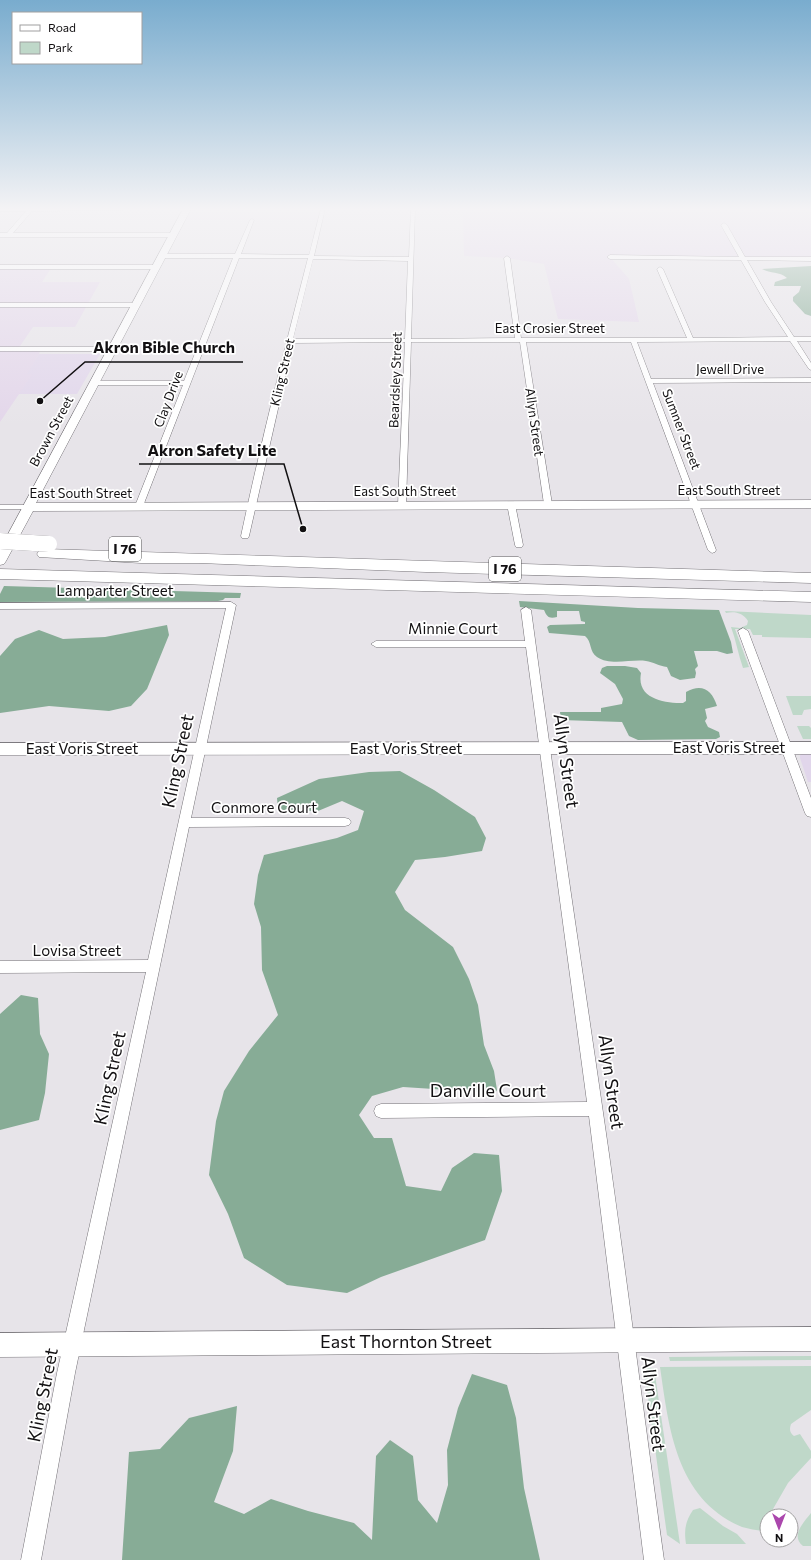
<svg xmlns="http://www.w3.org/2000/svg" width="811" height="1560" viewBox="0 0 811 1560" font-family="Commissioner,sans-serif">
	<rect width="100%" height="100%" fill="#e7e4e9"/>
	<path fill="#e1d6eb" d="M39 354H100L77 394H18L31 375H25Z
		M802 754H811V782H808L800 758V755Z"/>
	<path fill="#e3d6ea" d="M187 209H811V259L610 257 629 279 639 322 558 319 544 264 507 258 464 256 463 212 413 211V209H323L320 220H181Z
		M0 267H52L42 282H100L75 327H33L18 349H0Z
		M0 351H40L39 354 27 374 32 375 0 422Z"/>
	<path fill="#bfd8c9" d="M725 611 811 615V638L762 637V635H753L750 629H735L749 667 743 668C738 654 736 640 731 627L740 628 747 625 748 621C743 613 735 611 726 613Z
		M786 696H811V709L804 710 802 715H793Z
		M797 726H809L811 728V739H803Z
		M811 1356V1360L670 1361 669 1357Z
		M811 1366V1410L791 1424C789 1430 790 1433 794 1436L800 1434 811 1451V1458L788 1483 769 1516H767V1521L763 1531C756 1530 749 1529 742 1527 676 1499 669 1429 660 1367Z
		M644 1368H654L680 1544 667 1535Z
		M700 1508 723 1526 737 1534 746 1544H686C684 1530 685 1522 693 1510Z
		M811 1513V1546H803C790 1536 804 1522 811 1513Z"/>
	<path fill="#87ac96" d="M811 266V316L805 314 793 301V297L799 292 801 286H774L775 282 787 278C779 271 771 274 762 269Z
		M4 586 241 593 240 598H225L223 600 218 601 0 602V594Z
		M519 601 638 608 719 610 731 642 733 653 727 654 717 651H694L698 666 695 669 696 673 695 678 680 680 671 676 667 667C659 666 653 662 646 661 631 659 610 666 597 657 589 652 592 641 585 636L549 633 547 627 550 625 585 624V622L581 621 579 611H557V617C549 619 547 617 544 610L520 607Z
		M167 625 169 635 147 689 131 706 109 711 49 706 0 713V656L15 639 39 630 63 639 105 637Z
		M607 666H625L637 668 641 673C636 699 665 703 683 703L686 701V692C702 683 712 690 717 706L705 709 707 718 705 721 708 727 719 732 720 737 716 739 638 740 629 736 622 722 561 720 560 712H601V708L622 704 623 699 615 684 600 673 602 668Z
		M400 771 434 790 475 817 486 838 482 851 445 857 415 860 395 892 405 910 453 947 469 979 478 1005 484 1045 494 1071 497 1090 495 1093 403 1087 372 1096 359 1115 374 1138H392L406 1186 441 1191 452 1168 474 1153 499 1155 502 1191 485 1240 381 1277 347 1293 287 1285 244 1258 228 1214 209 1175 216 1121 224 1091 249 1051 278 1015 262 970 261 927 254 904 258 875 264 855 337 838 358 830 364 811 342 801 318 811 278 810 277 798 319 779 369 772Z
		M21 995 38 998 40 1034 49 1054 45 1093 39 1120 0 1130V1014Z
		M472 1374 507 1385 516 1418 524 1488 540 1560H122L129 1452 160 1449 189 1418 237 1406 233 1451 214 1502 244 1514 271 1499 308 1511 354 1523 372 1540 376 1456 390 1440 413 1456 418 1500 437 1523 448 1485 447 1450 458 1408Z"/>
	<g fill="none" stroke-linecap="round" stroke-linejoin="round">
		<defs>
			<path id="street" d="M0 209H124L122 210 32 211 13 233H173L176 235 173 237H0V233H7L26 211H0Z
				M321 209H325L314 256 409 257 411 209H415L411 339 515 338 504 258 507 256 510 258 521 338H687L657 269 660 267 663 269 693 338 788 337 765 302 741 260 610 259 607 257 610 255 739 257 721 225 724 223 727 225 745 257H811V261L747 260 771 302 794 337H811V341H797L811 363V370L809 369 790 341 637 342 651 379 811 378V382L653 383 716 550 715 552 712 553 708 550 631 342H526L552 504 548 506 544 504 520 342H411L406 505 402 507 398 505 405 342 293 343 249 536 248 538H242L241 536C261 442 284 351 308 258H239L143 506 139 508H136L135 506 183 385H94L91 383 94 381H184L233 258H162L159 256 162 254H235L250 220 252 219 254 220 241 254 309 255ZM313 259 408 261 405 339H293Z
				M0 265H156L159 267 156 269H0Z
				M0 303H136L139 305 136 307H0Z
				M0 347H112L115 349 112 351H0Z
				M508 502H514L515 504 523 545 522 547H516L515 545 507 504Z
				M0 505H28L32 507 28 509H0Z
				M231 602 236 605 191 818H345L349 819 351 822 349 825 345 826 189 827 75 1373 41 1560H21L57 1373 146 972 0 973V961L148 960 226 608 0 609V603Z
				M526 607 531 610C555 791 583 973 609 1154 628 1289 645 1425 664 1560H644L589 1116 381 1118 376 1116 374 1111 376 1106 381 1104 587 1102 526 647H376L371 644 376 641H525L521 610Z
				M743 628 748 631 811 798V817L807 816 805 813 738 631Z"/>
			<path id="secondary" d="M183 209H191L36 503 811 500V508L33 511 6 561 4 564 0 565V549Z
				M811 742V754L0 755V743Z
				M811 1327V1351L0 1357V1333Z"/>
			<path id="highway" d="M45 549 811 573V583L426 572 199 563H141L39 557 37 554 39 551Z
				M0 569 811 592V602L0 579Z"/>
		</defs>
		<use href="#street" stroke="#757277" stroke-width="1"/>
		<use href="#secondary" stroke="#757277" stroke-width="1"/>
		<use href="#highway" stroke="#757277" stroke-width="1"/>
		<use href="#street" fill="#fff" fill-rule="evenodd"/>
		<use href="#secondary" fill="#fff" fill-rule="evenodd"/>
		<use href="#highway" fill="#fff" fill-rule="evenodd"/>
		<defs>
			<path id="highway-bridge" d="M0 541 49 544"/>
		</defs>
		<use href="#highway-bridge" stroke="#757277" stroke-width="16" stroke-linecap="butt"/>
		<use href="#highway-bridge" stroke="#fff" stroke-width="16"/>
	</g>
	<linearGradient id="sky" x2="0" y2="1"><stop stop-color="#79acce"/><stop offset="0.49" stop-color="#f4f3f5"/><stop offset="1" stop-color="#f4f3f5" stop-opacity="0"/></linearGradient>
	<rect width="811" height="427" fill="url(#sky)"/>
	<g text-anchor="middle" stroke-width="3.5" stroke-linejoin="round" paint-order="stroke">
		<g font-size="13" fill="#121012" stroke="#fff">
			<text x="550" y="333">East Crosier Street</text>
			<text x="730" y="374">Jewell Drive</text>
			<text transform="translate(282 372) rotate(-77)" y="5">Kling Street</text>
			<text transform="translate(395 380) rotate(-88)" y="5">Beardsley Street</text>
			<text transform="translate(168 399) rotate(-69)" y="5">Clay Drive</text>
			<text transform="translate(535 422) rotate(82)" y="5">Allyn Street</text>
			<text transform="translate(682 429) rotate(69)" y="5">Sumner Street</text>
			<text transform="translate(51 431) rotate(-62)" y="5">Brown Street</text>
			<text x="729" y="495">East South Street</text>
			<text x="405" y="496">East South Street</text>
			<text x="81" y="498">East South Street</text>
		</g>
		<g fill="#fff" stroke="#595859" stroke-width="1">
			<rect x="109" y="537" width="32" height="24" rx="3"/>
			<rect x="489" y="557" width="32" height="24" rx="3"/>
		</g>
		<g font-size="14" font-weight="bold" fill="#121012">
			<text x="125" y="554">I 76</text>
			<text x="505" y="574">I 76</text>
		</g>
		<g font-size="15" fill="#121012" stroke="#fff">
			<text x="115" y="596">Lamparter Street</text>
			<text x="453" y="634">Minnie Court</text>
			<text x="729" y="753">East Voris Street</text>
			<text x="82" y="754">East Voris Street</text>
			<text x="406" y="754">East Voris Street</text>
			<text x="264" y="813">Conmore Court</text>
			<text x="77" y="956">Lovisa Street</text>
		</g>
		<g font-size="18" fill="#121012" stroke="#fff">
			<text transform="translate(178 761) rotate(-78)" y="6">Kling Street</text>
			<text transform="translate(566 761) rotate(82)" y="6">Allyn Street</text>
			<text transform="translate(110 1078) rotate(-78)" y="6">Kling Street</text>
			<text transform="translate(611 1082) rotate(82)" y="6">Allyn Street</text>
			<text x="488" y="1097">Danville Court</text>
			<text x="406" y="1348">East Thornton Street</text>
			<text transform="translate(43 1395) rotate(-79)" y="6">Kling Street</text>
			<text transform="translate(653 1404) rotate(83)" y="6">Allyn Street</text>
		</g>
	</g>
	<path fill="none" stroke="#121012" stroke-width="1.5" d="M40 401L85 362H243M303 529L284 464H139"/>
	<g fill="#121012" stroke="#fff" stroke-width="1.5">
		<circle cx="40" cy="401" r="4"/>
		<circle cx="303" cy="529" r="4"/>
	</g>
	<g font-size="16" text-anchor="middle" font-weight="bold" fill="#121012" stroke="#fff" stroke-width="3.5" stroke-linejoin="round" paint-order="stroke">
		<text x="164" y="353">Akron Bible Church</text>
		<text x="212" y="456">Akron Safety Lite</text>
	</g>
	<rect x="12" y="12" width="130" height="52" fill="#ffffff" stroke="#a09fa0"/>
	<rect x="20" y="25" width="20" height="6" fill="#ffffff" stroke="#a09fa0"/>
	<text x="48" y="32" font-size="12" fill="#121012">Road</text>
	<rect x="20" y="42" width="20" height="12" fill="#bfd8c9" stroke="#a09fa0"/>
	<text x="48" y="52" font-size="12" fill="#121012">Park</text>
	<g transform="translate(779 1528) rotate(180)"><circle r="19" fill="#ffffff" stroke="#a09fa0"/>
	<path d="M0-3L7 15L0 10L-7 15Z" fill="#ab47ad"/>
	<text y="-6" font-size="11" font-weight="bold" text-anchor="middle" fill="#121012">N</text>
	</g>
</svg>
